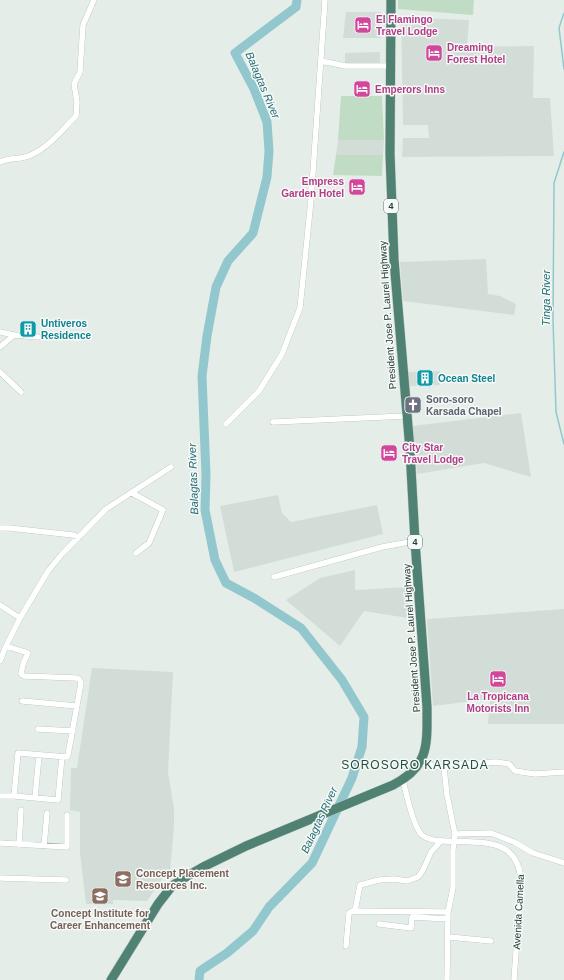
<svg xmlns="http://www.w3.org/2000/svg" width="564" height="980" viewBox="0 0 564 980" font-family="Helvetica,sans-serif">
	<rect width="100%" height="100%" fill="#e5ede8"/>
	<path fill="#d3ddd7" d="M346 12H381V38H343Z
		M401 17 469 20 467 47 534 46 533 98H550L554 156 402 157 403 138H429L428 125H403Z
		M380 52V65H345V53Z
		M338 140H384L383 155H336Z
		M486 259 488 294 500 296 516 304 514 315 403 301 400 262Z
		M440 371V385L410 386 408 372Z
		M521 413 531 477 484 463 417 474 412 426Z
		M278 495 282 513 291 522 377 505 383 534 234 572 220 506Z
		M355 570V590L407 587 408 618 364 611 340 646 286 600 320 578Z
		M564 609V724H488L490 699 433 706 427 619Z
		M92 668 173 672 168 772 174 809V826L170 872 164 876 147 901 113 900V904H86L80 853V812L70 810 71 768H77Z"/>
	<path fill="#c0dcc5" d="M398 0H474L473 15 398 9Z
		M341 96H382L384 140H338Z
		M336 155H383L382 176 333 175Z"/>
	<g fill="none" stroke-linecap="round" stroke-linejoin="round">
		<path stroke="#92c8cd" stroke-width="1.5" d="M564 13 559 28 564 69
			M564 152 554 183 553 320 556 412 564 444"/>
		<path stroke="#92c8cd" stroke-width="9" d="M199 980 200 971 227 953 253 931 269 907 312 863 352 778 362 747 364 717 342 680 301 628 254 598 226 583 215 560 205 510 206 475 202 376 207 336 216 287 228 261 253 233 267 177 269 151 267 122 254 89 235 53 296 7 297 0"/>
		<defs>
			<path id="minor" d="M321 61 346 66H391
				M0 162C10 157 21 160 31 155 49 147 62 130 76 116L77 102 74 84 80 72 83 25 94 0
				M0 332 14 335 38 337
				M0 347 14 335
				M0 372 21 392
				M273 422 406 416
				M226 424 259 391 282 354 300 308 311 200 325 0
				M132 493 163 510 149 543 136 553
				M0 528H9L73 535 79 537
				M274 577 382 547 415 541
				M0 605 20 618
				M6 646 28 653 23 664 21 674 24 676 76 678 79 679 81 683 68 755 67 757 18 753 14 796
				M0 661 6 646 20 618 48 571 62 554 106 509 171 467
				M22 701 77 706
				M38 729 73 731
				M420 763 444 768 459 764 496 762 509 764 515 771 535 774 564 772
				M444 768 447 795 455 834 453 850V888L448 912 447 980
				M403 780C406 793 413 827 422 835 428 840 437 841 445 841 479 843 520 836 521 883L514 980
				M0 796H14L58 800 62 756
				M35 798 39 755
				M455 834 491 833 514 842 533 853 564 863
				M0 843 67 847V815
				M19 845 21 810
				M44 846 47 813
				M0 878 66 880
				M355 911 360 885 379 880 394 879 407 881 418 877 423 870 431 852 441 841
				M379 924 411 928 412 917 448 919
				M449 937 491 941
				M346 946 349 913 352 911 448 912"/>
			<path id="trunk" d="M111 980 158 904 172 886 184 878 205 866 246 846 393 785C430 766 427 744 427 707L415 541 410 450 394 260 390 154 391 0"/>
		</defs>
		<use href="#minor" stroke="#a8b5af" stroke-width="6"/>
		<use href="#trunk" stroke="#c2c9c6" stroke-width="10"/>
		<use href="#minor" stroke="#fff" stroke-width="5.5"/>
		<use href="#trunk" stroke="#508273" stroke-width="9"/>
	</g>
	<defs>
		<symbol id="hotel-square" viewBox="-11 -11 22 22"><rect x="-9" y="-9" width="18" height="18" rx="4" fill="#d1479c" stroke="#f5f9f7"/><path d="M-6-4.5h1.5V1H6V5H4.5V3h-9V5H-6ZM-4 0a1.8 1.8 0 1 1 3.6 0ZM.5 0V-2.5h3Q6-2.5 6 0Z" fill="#fff"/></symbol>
		<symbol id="building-square" viewBox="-11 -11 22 22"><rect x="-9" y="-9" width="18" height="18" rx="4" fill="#0f9aa8" stroke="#f5f9f7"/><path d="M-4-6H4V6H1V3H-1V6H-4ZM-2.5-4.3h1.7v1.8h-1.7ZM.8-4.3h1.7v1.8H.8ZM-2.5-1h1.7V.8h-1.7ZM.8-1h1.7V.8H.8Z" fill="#fff"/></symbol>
		<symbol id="church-square" viewBox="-11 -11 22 22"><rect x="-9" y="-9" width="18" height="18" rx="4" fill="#6b7280" stroke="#f5f9f7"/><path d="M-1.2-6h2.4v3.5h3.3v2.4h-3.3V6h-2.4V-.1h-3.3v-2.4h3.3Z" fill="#fff"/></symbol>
		<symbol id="school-square" viewBox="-11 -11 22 22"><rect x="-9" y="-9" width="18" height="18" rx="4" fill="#8d6e63" stroke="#f5f9f7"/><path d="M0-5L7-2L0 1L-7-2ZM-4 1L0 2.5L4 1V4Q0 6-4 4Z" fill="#fff"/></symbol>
	</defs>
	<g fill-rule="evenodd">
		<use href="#hotel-square" x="353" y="15" width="20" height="20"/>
		<use href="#hotel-square" x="424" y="43" width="20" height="20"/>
		<use href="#hotel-square" x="352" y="79" width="20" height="20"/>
		<use href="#hotel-square" x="347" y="177" width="20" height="20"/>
		<use href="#building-square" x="18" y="319" width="20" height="20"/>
		<use href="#building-square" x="415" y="368" width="20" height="20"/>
		<use href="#church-square" x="403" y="395" width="20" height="20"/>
		<use href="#hotel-square" x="379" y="443" width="20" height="20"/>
		<use href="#hotel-square" x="488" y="669" width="20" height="20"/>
		<use href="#school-square" x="113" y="869" width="20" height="20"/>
		<use href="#school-square" x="90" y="886" width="20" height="20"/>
	</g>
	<g text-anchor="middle" stroke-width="3" stroke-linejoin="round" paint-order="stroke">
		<g fill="#f5f9f7" stroke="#63756f" stroke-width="1">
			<rect x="384" y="199" width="14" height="14" rx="3"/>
			<rect x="408" y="535" width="14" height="14" rx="3"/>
		</g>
		<g font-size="9" font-weight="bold" fill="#253d35">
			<text x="391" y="209">4</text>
			<text x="415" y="545">4</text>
		</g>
		<g font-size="10" font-weight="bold" fill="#b23c85" stroke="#f5f9f7" text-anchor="start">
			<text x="376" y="23">El Flamingo<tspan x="376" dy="12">Travel Lodge</tspan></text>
			<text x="447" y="51">Dreaming<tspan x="447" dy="12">Forest Hotel</tspan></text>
			<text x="375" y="93">Emperors Inns</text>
			<text x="344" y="185" text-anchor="end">Empress<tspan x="344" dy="12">Garden Hotel</tspan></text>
			<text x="402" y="451">City Star<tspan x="402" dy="12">Travel Lodge</tspan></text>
			<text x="498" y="700" text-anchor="middle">La Tropicana<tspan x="498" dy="12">Motorists Inn</tspan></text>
		</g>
		<g font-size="10" fill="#253d35" stroke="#f5f9f7">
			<text transform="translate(387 315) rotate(-94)" y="4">President Jose P. Laurel Highway</text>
			<text transform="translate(411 638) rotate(-94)" y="4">President Jose P. Laurel Highway</text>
			<text transform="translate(518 912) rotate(-87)" y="4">Avenida Camella</text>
		</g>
		<g font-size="10" font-weight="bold" fill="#0d838f" stroke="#f5f9f7" text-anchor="start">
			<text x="41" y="327">Untiveros<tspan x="41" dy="12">Residence</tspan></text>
			<text x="438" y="382">Ocean Steel</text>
		</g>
		<g font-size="10" font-weight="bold" fill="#5b616d" stroke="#f5f9f7" text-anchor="start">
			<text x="426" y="403">Soro-soro<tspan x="426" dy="12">Karsada Chapel</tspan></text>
		</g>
		<g font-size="10" font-weight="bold" fill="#785e54" stroke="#f5f9f7" text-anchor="start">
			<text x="136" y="877">Concept Placement<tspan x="136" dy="12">Resources Inc.</tspan></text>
			<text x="100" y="917" text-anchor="middle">Concept Institute for<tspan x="100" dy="12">Career Enhancement</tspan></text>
		</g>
		<g font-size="11" font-style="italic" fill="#246d74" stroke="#f5f9f7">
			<text transform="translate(263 85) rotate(67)" y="4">Balagtas River</text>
			<text transform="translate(546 298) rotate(-90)" y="4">Tinga River</text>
			<text transform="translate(193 479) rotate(-92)" y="4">Balagtas River</text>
			<text transform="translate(319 820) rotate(-65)" y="4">Balagtas River</text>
		</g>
		<g font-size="12" letter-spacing="1" fill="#234e40" stroke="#f5f9f7">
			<text x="415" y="769">SOROSORO KARSADA</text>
		</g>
	</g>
</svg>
